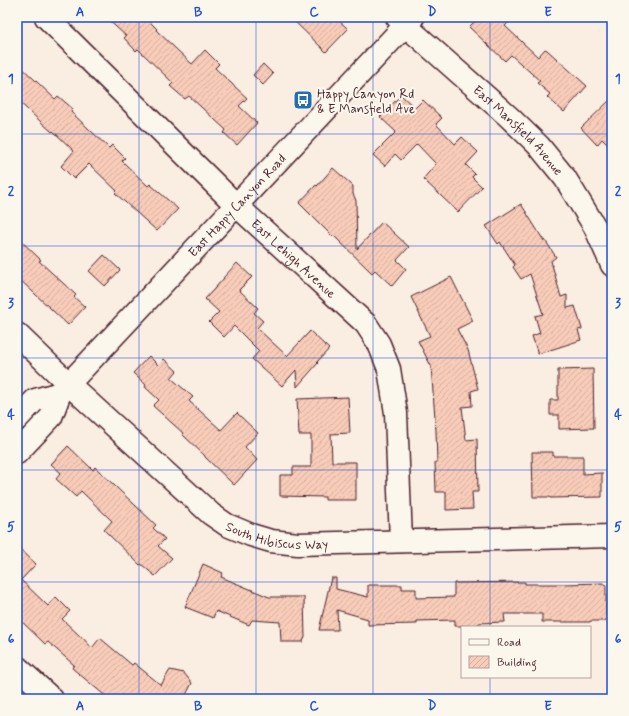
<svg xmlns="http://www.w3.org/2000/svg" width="629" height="716" viewBox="0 0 629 716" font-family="Mynerve,sans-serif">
	<defs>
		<pattern id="building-hatch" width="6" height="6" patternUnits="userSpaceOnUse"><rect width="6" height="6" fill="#f8ccb9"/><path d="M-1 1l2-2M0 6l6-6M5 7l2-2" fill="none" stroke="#d6af9f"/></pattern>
	</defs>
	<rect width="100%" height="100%" fill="#faeee2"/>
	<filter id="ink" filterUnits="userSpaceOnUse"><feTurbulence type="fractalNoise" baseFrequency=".025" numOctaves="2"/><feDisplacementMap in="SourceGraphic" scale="8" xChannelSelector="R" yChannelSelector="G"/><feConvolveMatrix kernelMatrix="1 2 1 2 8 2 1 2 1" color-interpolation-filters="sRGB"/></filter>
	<g filter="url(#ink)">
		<path fill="url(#building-hatch)" stroke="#4a1f2b" d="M105 17H145L157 29 156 30 192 64 205 50 219 64 215 68 247 98 239 106 257 123 237 145 224 133 226 130 189 96 185 99 170 86 173 83 138 49 136 51 124 38 126 36Z
			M290 17H335L348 29 326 52Z
			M479 17H514L505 26 538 57 545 49 547 50 587 86 564 112 547 97 550 94 537 83 540 81 511 55 505 61 469 27Z
			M17 63 55 99 58 96 73 109 71 112 109 148 112 145 125 158 122 161 148 186 150 184 178 209 157 231 115 193 117 191 89 164 74 179 61 166 74 151 53 131 52 132 17 100Z
			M263 64 273 74 263 85 253 75Z
			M401 95 415 108 423 100 442 118 436 124 455 144 462 137 478 152 466 165 475 174 472 177 482 187 458 212 423 179 436 164 417 144 401 160 395 154 385 166 373 155 396 132 380 117Z
			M612 98V149L602 139 597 145 581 128Z
			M333 168 353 186V194L355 198 356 201 357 249 382 222 409 247 397 260 406 269 392 286 375 270 372 273 334 236 333 237 299 203 316 185 317 186Z
			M521 204 544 241 545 240 556 257 551 261 561 297 567 295V308L575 306 582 329 578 330 581 340 538 354 532 336 540 333 535 316 543 314 530 274 521 279 513 267 515 265 500 242 498 244 486 226Z
			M17 237 41 260 39 261 76 295 74 297 85 307 68 325 17 277Z
			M104 255 120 270 105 286 89 271Z
			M237 263 252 277 239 290 258 308 254 313 263 321 257 328 287 356 310 331 329 349 317 362 318 363 297 387 296 370 282 386 252 359 259 351 234 326 224 337 209 322 219 312 205 299 224 278H223Z
			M451 277 473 321 457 329 468 350 478 389 471 391 472 406 462 407 466 440 477 439 478 492H472L473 509 446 510V492H436L435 462H437L436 431 431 366 418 341 430 336 411 297Z
			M149 356 158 365 164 359 177 371 171 378 193 397 189 401 221 430 237 413 258 433 245 447 257 460 234 485 205 457V456L182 434 183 433 153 406 159 400 145 387 146 385 133 373Z
			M593 369 594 428 559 429V415H550V400H558V370Z
			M348 397 350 433 331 434 332 462H356V500H325V497L280 496V475H293V467H311V435H299L297 399Z
			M68 446 93 470 95 467 156 525 153 528 165 539 158 546 172 558 155 576 141 564 140 565 104 530 112 521 81 491 76 497 56 479 61 473 51 464Z
			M532 452H553V456H583V474L602 473V497L550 498V497H533Z
			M17 546 36 564 21 580 48 606 56 597 70 611 62 619 81 637V636L92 648 100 638 132 665 134 663 161 685 170 670 184 673 192 683 184 699H109L72 668 74 665 48 642 45 644 17 617Z
			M203 564 223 573 221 577 269 597H304L305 638 304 639 303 642H281L280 622 252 620 249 625 216 611 213 618 185 607Z
			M331 578H336V589L368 597V585H402V589H416V598L454 597V583L525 582V584H564L603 583V584L606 585V621H590V622H542V614H504L505 622 479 623 478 626H455V620L417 621V624L368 625V619L337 610 338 630H319Z"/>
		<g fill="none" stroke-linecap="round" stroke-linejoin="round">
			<defs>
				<g id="minor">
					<path id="s1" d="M46 17 236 205 366 324 379 344 389 369 396 413 401 541"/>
					<path id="s2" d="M397 17 405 25 509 117 539 146 565 178 595 227 612 265"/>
					<path id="s3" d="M17 334 75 390 211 514 227 525 251 535 271 541 298 544 612 536"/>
					<path d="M17 419 35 400 60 393"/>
					<path id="s4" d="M17 453 51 417 60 393 413 17"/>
					<path d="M17 667 52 699"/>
				</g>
			</defs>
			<use href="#minor" stroke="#4a1f2b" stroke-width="25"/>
			<use href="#minor" stroke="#fbf7ec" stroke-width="22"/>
		</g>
	</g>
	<path fill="none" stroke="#1d4ed8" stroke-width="1" stroke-opacity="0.55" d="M139 17V699M256 17V699M373 17V699M490 17V627M17 134H612M17 246H612M17 358H612M17 470H612M17 582H612M490 677V699"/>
	<defs>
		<symbol id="bus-square" viewBox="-11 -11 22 22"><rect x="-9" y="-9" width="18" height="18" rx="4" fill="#1f6fb2" stroke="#fbf7ec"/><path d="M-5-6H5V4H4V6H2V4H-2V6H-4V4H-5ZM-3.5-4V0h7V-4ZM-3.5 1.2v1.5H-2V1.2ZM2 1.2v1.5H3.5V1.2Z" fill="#fff"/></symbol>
	</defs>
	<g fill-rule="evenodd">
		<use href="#bus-square" x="292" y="89" width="22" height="22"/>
	</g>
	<g text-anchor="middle" stroke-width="4" stroke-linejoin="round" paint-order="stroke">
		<g font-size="13" fill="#4a1f2b" stroke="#fbf7ec" text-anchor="start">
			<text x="317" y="98">Happy Canyon Rd<tspan x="317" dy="15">&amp; E Mansfield Ave</tspan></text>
		</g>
		<g font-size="13" fill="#4a1f2b" stroke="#fbf7ec">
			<text dy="5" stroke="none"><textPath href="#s2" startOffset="166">East Mansfield Avenue</textPath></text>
			<text dy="5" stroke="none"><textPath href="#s4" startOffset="333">East Happy Canyon Road</textPath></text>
			<text dy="5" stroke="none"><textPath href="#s1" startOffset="346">East Lehigh Avenue</textPath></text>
			<text dy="5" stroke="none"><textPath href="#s3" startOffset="336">South Hibiscus Way</textPath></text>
		</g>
	</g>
	<rect width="629" height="716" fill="none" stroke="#fbf7ec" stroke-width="44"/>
	<rect x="461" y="626" width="130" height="52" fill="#fbf7ec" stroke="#b4a19f"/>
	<rect x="469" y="639" width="20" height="6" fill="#fbf7ec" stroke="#b4a19f"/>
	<text x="497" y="646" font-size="12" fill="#4a1f2b">Road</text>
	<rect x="469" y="656" width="20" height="12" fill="url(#building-hatch)" stroke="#b4a19f"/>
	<text x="497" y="666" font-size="12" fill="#4a1f2b">Building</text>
	<rect x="22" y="22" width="585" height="672" fill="none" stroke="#1d4ed8" stroke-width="1.5"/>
	<g font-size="13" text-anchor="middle" font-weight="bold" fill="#1d4ed8">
		<text x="80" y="16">A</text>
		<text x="198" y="16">B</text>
		<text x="314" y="16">C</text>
		<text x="432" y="16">D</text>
		<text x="548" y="16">E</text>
		<text x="11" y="83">1</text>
		<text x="618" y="83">1</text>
		<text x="11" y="195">2</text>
		<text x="618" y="195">2</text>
		<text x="11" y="307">3</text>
		<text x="618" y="307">3</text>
		<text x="11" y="419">4</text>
		<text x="618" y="419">4</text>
		<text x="11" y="531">5</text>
		<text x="618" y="531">5</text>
		<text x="11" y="643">6</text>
		<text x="618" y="643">6</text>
		<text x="80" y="710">A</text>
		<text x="198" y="710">B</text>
		<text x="314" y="710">C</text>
		<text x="432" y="710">D</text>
		<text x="548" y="710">E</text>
	</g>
</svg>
